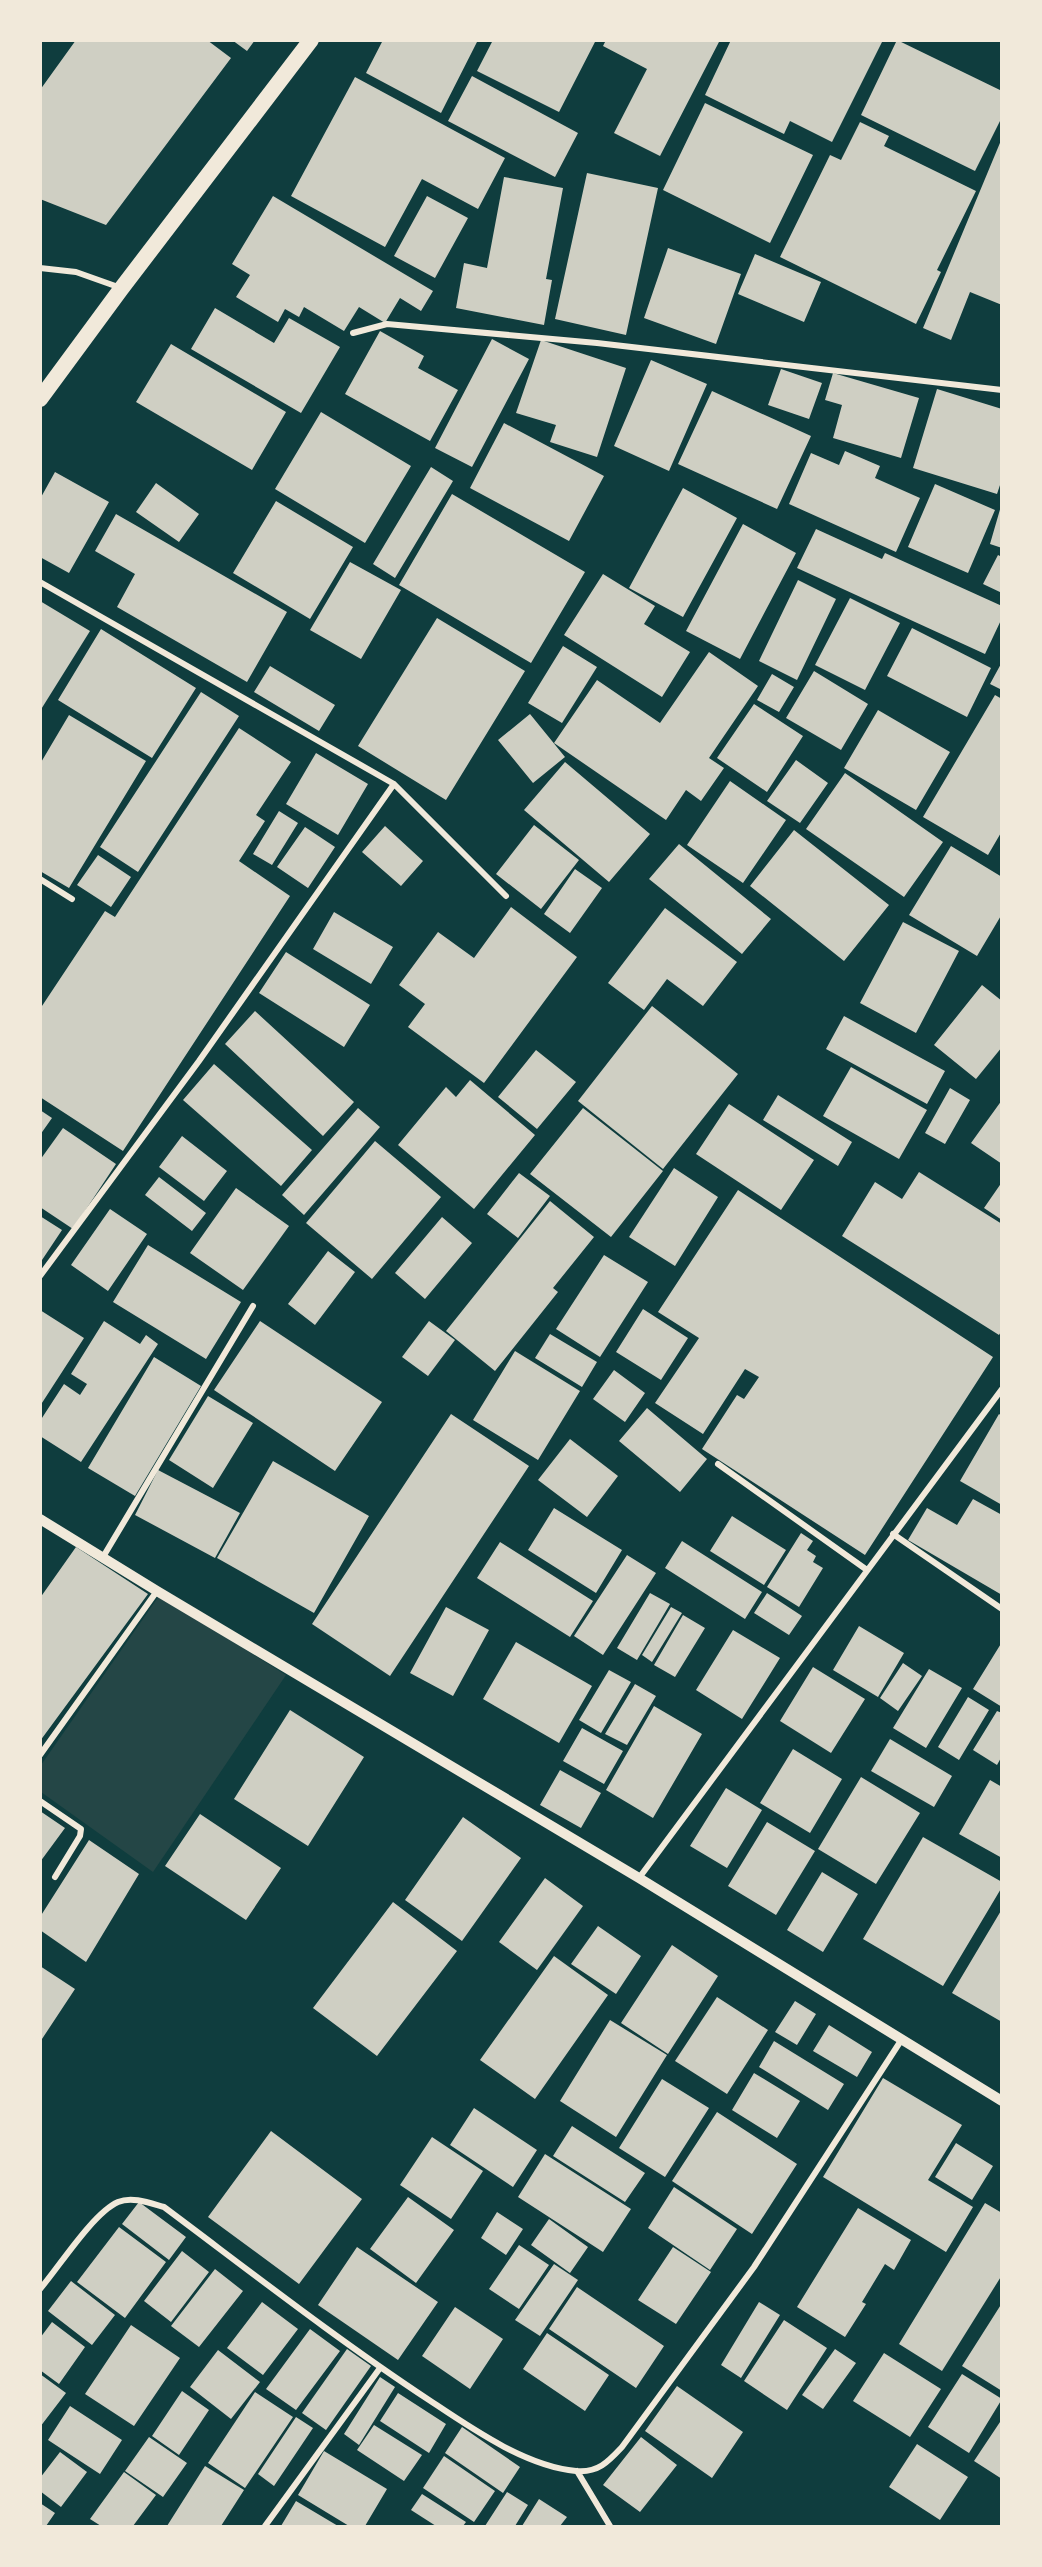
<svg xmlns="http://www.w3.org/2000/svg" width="1042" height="2567" viewBox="0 0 1042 2567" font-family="Roboto,sans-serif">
	<rect width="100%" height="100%" fill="#0f3d3e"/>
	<path fill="#244646" d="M159 1596 286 1675 153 1872 41 1792V1765Z"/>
	<path fill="#cfcfc3" d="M76 40H207L231 58 106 225 40 199V90Z
		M232 40H255L247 51Z
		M383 40H478L441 113 366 73Z
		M493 40H596L559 112 477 71Z
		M606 40H720L660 156 614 133 647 69 603 46Z
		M731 40H883L832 142 790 121 784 134 705 95Z
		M897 40 1002 91V117L975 171 861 115Z
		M472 76 578 133 555 177 448 121Z
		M355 77 505 158 478 209 422 179 385 247 291 196Z
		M705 103 813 155 770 243 663 190Z
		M860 122 889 136 884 146 976 191 937 270 941 272 916 324 780 257 830 155 841 160Z
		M1002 138V305L970 292 951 340 923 328Z
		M587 173 658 188 626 335 555 319Z
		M504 177 563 188 546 279 552 280 544 325 456 308 464 263 487 268Z
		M273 196 433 291 421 311 400 298 385 323 359 307 344 331 304 307 299 317 285 309 278 322 236 297 250 275 232 264Z
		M427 196 468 218 435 278 394 256Z
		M668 248 741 274 716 344 644 318Z
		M755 254 821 282 804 322 738 294Z
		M215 308 274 343 289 318 340 347 301 413 191 349Z
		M380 331 424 356 418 368 458 390 430 441 345 394Z
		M492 339 529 359 472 467 435 448Z
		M541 340 626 368 597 457 550 442 556 425 516 413Z
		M171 344 286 412 252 470 136 402Z
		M651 360 707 384 669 471 614 446Z
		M781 369 822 383 809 419 768 405Z
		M833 373 919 398 901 458 833 438 842 405 825 400Z
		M937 389 1002 409V479L997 494 913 468Z
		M712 391 811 436 777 509 678 464Z
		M321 412 411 466 365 543 275 489Z
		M504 423 604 476 569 541 470 488Z
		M845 451 880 466 875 478 920 498 896 552 789 504 811 453 839 465Z
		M431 467 453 481 395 578 373 564Z
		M55 472 109 502 69 573 40 557V499Z
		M156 483 199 514 179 542 136 512Z
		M935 484 995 510 968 573 908 547Z
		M683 488 737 518 683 617 629 588Z
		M452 494 585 572 531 663 399 585Z
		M276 501 353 547 310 619 233 573Z
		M1001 506H1002V548L990 544Z
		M116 514 287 612 247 682 117 607 135 574 95 551Z
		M743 524 796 553 740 659 686 631Z
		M816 529 882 559 885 553 1002 606V618L985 654 797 568Z
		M998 555 1002 557V593L983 584Z
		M350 562 401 590 361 659 310 630Z
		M603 574 655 606 644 624 690 652 662 697 564 635Z
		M798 580 836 599 797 680 759 661Z
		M850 598 900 623 865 690 815 665Z
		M40 601 90 631 40 711Z
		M437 618 525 671 446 800 358 746Z
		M912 628 991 668 967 717 887 676Z
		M101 629 196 688 152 758 58 700Z
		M563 646 597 667 562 723 528 703Z
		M709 652 758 686 709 758 724 768 701 801 686 790 666 820 554 743 597 680 660 723Z
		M1002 662V690L990 684Z
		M270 666 335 705 319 731 254 692Z
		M814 671 868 704 841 750 786 718Z
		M772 674 794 687 779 712 757 700Z
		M201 692 239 716 138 872 100 847Z
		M995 695 1002 699V831L988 855 923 817Z
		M754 704 803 736 767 792 717 758Z
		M878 710 950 752 916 810 844 768Z
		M530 714 565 757 533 783 498 740Z
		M69 715 146 761 69 888 40 871V764Z
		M239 728 291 762 256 815 265 821 239 861 290 896 123 1151 40 1097V1009L105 911 115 917Z
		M316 753 368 784 338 835 286 804Z
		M796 760 828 783 800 823 767 801Z
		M565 762 650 834 609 882 524 810Z
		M845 773 943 842 904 897 806 829Z
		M730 781 786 820 743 883 687 845Z
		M279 811 298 823 272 865 253 854Z
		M534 825 579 860 541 909 496 874Z
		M385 826 423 861 401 886 362 852Z
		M305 827 335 847 308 888 277 867Z
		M794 830 889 905 844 961 750 886Z
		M679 844 771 919 742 954 649 879Z
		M951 846 1002 877V914L977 956 909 915Z
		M98 855 131 877 111 907 77 885Z
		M575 869 602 888 570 933 544 914Z
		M511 907 577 957 484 1083 408 1027 425 1004 399 985 438 932 474 958Z
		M665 908 737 962 703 1006 667 979 644 1010 608 983Z
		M334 912 393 947 371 984 313 949Z
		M903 922 959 951 916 1033 860 1003Z
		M286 952 370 1005 344 1047 259 993Z
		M982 985 1002 1001V1047L976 1079 934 1045Z
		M652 1006 738 1074 663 1169 578 1101Z
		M255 1011 354 1102 323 1136 225 1044Z
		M844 1016 945 1071 927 1104 826 1049Z
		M536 1050 576 1082 537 1129 498 1097Z
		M214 1064 312 1150 281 1186 183 1100Z
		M851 1067 927 1110 899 1159 823 1116Z
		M470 1080 535 1135 474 1209 398 1145 446 1087 456 1097Z
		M950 1088 970 1100 945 1144 925 1133Z
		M778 1095 852 1142 838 1166 763 1120Z
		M1002 1100V1164L971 1143Z
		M729 1104 814 1160 781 1210 696 1154Z
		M358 1108 380 1127 304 1215 282 1195Z
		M583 1108 663 1171 611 1237 530 1174Z
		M40 1110 52 1118 40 1135Z
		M63 1128 116 1164 73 1229 40 1207V1160Z
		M182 1136 227 1171 204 1201 159 1167Z
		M375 1141 441 1197 372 1279 306 1223Z
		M674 1168 718 1197 675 1266 629 1237Z
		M919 1172 1002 1224V1330L999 1335 842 1236 875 1182 902 1199Z
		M519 1173 550 1196 518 1238 487 1214Z
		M159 1177 206 1213 192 1231 145 1195Z
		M1002 1182V1220L984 1208Z
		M236 1188 289 1226 243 1290 190 1253Z
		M738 1190 993 1357 865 1555 702 1449 737 1395 744 1399 759 1377 745 1369 703 1434 655 1403 699 1338 658 1312Z
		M550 1201 594 1237 553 1288 558 1292 495 1371 446 1331Z
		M110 1209 147 1234 108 1291 71 1265Z
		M40 1216 62 1230 40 1263Z
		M442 1217 472 1243 425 1299 395 1273Z
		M148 1245 241 1302 206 1359 113 1302Z
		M328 1251 355 1272 315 1325 288 1304Z
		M604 1255 648 1282 600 1357 556 1329Z
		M643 1309 688 1338 661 1380 616 1352Z
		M40 1310 84 1338 40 1406Z
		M104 1321 140 1344 146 1335 158 1344 81 1462 40 1436V1421L64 1384 80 1395 87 1384 71 1374Z
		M260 1321 382 1402 335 1471 214 1390Z
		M429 1321 455 1340 428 1376 402 1357Z
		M550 1334 597 1362 582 1387 535 1358Z
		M515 1351 580 1391 538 1460 473 1420Z
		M154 1357 201 1386 135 1496 88 1468Z
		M614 1370 645 1393 625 1422 593 1399Z
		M208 1396 253 1423 213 1488 169 1460Z
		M647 1408 707 1459 680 1492 619 1441Z
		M451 1414 529 1466 390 1676 312 1624Z
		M999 1414 1002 1416V1505L960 1481Z
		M570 1439 618 1476 587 1517 538 1480Z
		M273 1461 369 1516 314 1613 217 1558Z
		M158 1470 240 1513 215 1558 135 1515Z
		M973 1499 1002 1515V1595L908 1540 927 1508 957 1525Z
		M554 1508 622 1550 596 1593 528 1550Z
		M732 1516 786 1550 764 1585 710 1551Z
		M801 1533 813 1541 807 1550 816 1556 813 1562 823 1568 799 1607 767 1587Z
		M682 1541 762 1592 745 1619 665 1568Z
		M500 1542 593 1601 570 1637 477 1578Z
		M76 1547 148 1594 40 1741V1598Z
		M627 1555 656 1573 603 1655 574 1636Z
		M650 1593 670 1604 637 1660 617 1648Z
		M767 1593 802 1616 789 1635 754 1613Z
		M446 1607 489 1630 453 1696 410 1673Z
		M671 1607 682 1613 652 1662 642 1655Z
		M683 1615 705 1628 675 1677 654 1665Z
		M859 1626 904 1653 878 1697 833 1670Z
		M733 1630 780 1658 742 1719 696 1690Z
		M516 1642 592 1686 559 1743 483 1699Z
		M1002 1642V1707L973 1689Z
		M903 1663 922 1676 898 1711 880 1698Z
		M813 1667 865 1699 831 1753 780 1721Z
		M929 1669 962 1688 926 1748 893 1728Z
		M609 1670 631 1682 601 1733 579 1720Z
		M635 1684 656 1696 627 1745 605 1734Z
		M968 1697 989 1710 959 1760 938 1747Z
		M654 1706 702 1734 653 1818 606 1790Z
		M290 1710 364 1757 308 1846 234 1799Z
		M997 1711 1002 1713V1756L997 1765 973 1750Z
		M582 1728 623 1751 604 1784 563 1761Z
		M890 1739 952 1776 934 1807 871 1771Z
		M793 1749 842 1779 810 1833 760 1803Z
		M560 1770 601 1793 581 1828 540 1805Z
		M861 1777 920 1813 876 1884 818 1849Z
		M990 1780 1002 1787V1858L959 1834Z
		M726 1788 762 1810 727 1868 690 1846Z
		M40 1811 65 1828 40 1862Z
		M200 1814 281 1868 246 1920 165 1866Z
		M463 1817 521 1858 462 1941 405 1900Z
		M767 1822 815 1851 776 1915 728 1886Z
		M923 1837 1002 1882V1887L943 1986 863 1939Z
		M89 1840 139 1874 86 1962 40 1930V1917Z
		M822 1872 858 1894 823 1952 787 1930Z
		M545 1878 583 1906 537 1970 499 1942Z
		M393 1902 457 1951 377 2056 313 2008Z
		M1002 1909V2022L952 1993Z
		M598 1926 641 1956 616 1994 571 1964Z
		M672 1945 718 1976 668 2054 621 2023Z
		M554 1956 608 1995 535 2099 480 2060Z
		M40 1966 75 1989 40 2042Z
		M717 1997 768 2030 727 2094 675 2061Z
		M795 2001 816 2014 797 2045 775 2032Z
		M610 2020 667 2055 616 2137 560 2101Z
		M829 2025 872 2052 857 2077 813 2051Z
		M774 2041 844 2084 828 2110 759 2067Z
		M754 2073 800 2101 777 2138 732 2110Z
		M883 2078 962 2125 928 2180 973 2207 946 2252 823 2177Z
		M662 2079 709 2108 665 2177 619 2148Z
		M474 2108 537 2150 513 2187 450 2145Z
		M717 2112 797 2164 752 2234 672 2181Z
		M572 2126 645 2173 625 2202 553 2156Z
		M271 2131 362 2199 299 2284 208 2217Z
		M432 2137 483 2171 451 2219 400 2185Z
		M956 2143 993 2166 972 2200 935 2177Z
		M545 2154 631 2209 603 2252 518 2197Z
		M674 2187 737 2229 710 2270 648 2228Z
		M408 2197 454 2230 416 2283 370 2249Z
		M139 2202 186 2237 169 2260 122 2224Z
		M985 2203 1002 2213V2275L942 2371 899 2344Z
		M858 2208 911 2240 894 2270 885 2264 862 2302 866 2304 845 2337 797 2307Z
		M497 2212 523 2229 506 2255 481 2238Z
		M549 2219 588 2247 570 2273 531 2245Z
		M119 2227 166 2262 125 2318 77 2282Z
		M519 2245 549 2265 519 2309 489 2289Z
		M357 2247 438 2302 398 2360 318 2305Z
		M673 2247 711 2272 676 2324 638 2300Z
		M182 2251 209 2272 171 2322 144 2301Z
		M554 2264 578 2280 540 2336 515 2320Z
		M215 2269 243 2291 199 2347 171 2326Z
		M71 2281 115 2315 92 2345 48 2311Z
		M577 2287 664 2346 636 2388 549 2329Z
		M262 2302 298 2329 263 2375 227 2348Z
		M759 2302 780 2315 741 2378 721 2365Z
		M1002 2303V2391L962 2366Z
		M455 2307 503 2339 470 2389 422 2356Z
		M784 2320 827 2348 787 2410 744 2381Z
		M52 2322 85 2347 59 2384 40 2370V2338Z
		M131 2325 180 2358 134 2426 85 2394Z
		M310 2329 340 2351 296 2410 266 2389Z
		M547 2333 609 2375 585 2411 523 2369Z
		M347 2349 371 2366 326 2430 302 2413Z
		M835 2349 856 2363 823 2409 802 2395Z
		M218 2350 260 2382 231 2419 190 2387Z
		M884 2353 941 2389 910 2437 853 2401Z
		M40 2374 66 2393 40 2427Z
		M962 2374 1002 2399 969 2453 928 2427Z
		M380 2377 395 2387 359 2445 344 2434Z
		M677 2386 743 2432 712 2478 645 2431Z
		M182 2391 209 2410 179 2455 152 2436Z
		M255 2392 293 2417 245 2488 208 2463Z
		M398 2393 446 2424 429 2453 380 2421Z
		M70 2406 122 2440 100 2474 48 2440Z
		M296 2417 313 2428 274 2486 258 2474Z
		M1002 2419V2479L974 2461Z
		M374 2425 422 2455 404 2481 357 2450Z
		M462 2427 520 2467 503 2493 445 2453Z
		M149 2437 187 2463 163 2497 125 2471Z
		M641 2437 677 2465 640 2512 603 2485Z
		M917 2444 968 2477 940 2520 889 2487Z
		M324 2451 387 2489 365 2526H349L298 2495Z
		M60 2452 87 2472 61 2507 40 2491V2478Z
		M444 2456 495 2491 474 2522 423 2488Z
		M205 2466 244 2490 221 2526H167Z
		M124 2472 156 2495 133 2526H101L90 2519Z
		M507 2492 528 2505 515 2526H485Z
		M422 2494 466 2522 463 2526H436L411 2510Z
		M539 2499 567 2517 560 2526H522Z
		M296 2501 338 2526H281Z
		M40 2503 55 2513 46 2526H40Z"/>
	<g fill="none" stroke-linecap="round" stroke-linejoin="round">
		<path stroke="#f1e9da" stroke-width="6" d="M40 268 76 272 121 288
			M353 333 387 324 597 343 1002 390
			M40 582 394 784 199 1061 40 1276
			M394 784 506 896
			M40 879 72 899
			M718 1464 867 1570
			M893 1534 1002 1609
			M103 1557 253 1306
			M40 1755 157 1591
			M40 1801 81 1829 80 1836 55 1877
			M639 1878 1002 1389
			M40 2289C59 2267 93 2213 118 2202 132 2196 150 2203 164 2207 251 2272 338 2340 429 2400 471 2428 525 2466 576 2471 598 2473 608 2462 622 2447L754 2267 902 2039
			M577 2471 610 2526
			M265 2526 380 2368"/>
		<path stroke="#f1e9da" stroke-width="10" d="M40 1519 157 1591 639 1878 1002 2101"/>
		<path stroke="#f1e9da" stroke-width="16" d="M40 399 121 289 311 40"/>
	</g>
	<rect width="1042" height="2567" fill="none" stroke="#f1e9da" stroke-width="84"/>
</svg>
